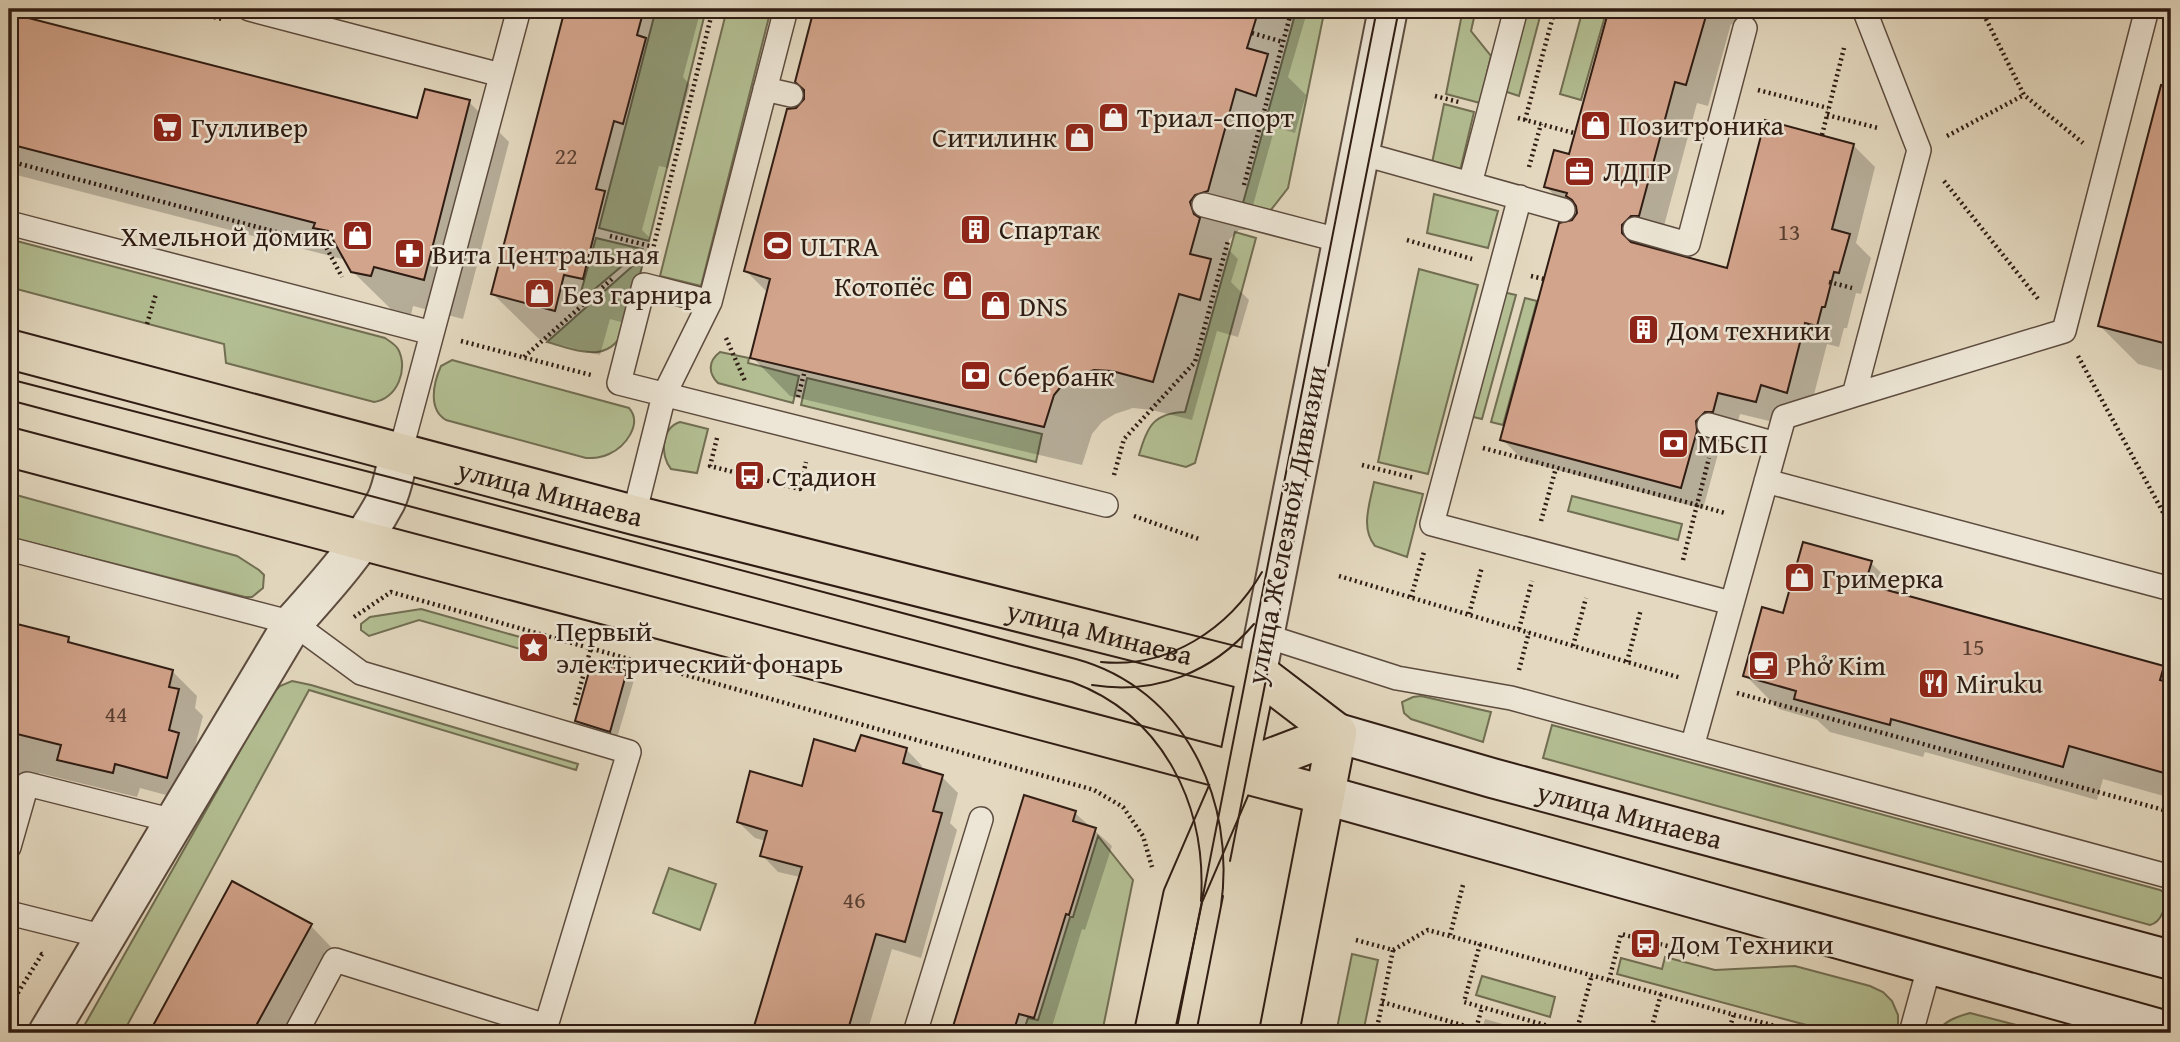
<svg xmlns="http://www.w3.org/2000/svg" width="2180" height="1042" viewBox="0 0 2180 1042" font-family="'Gentium Book Plus',serif">
	<rect width="100%" height="100%" fill="#e4d9c0"/>
	<filter id="stains"><feTurbulence type="fractalNoise" baseFrequency=".00286" numOctaves="4"/><feColorMatrix values="0 0 0 0 .2 0 0 0 0 .09 0 0 0 0 .02 0 0 0 .5 -.17"/></filter>
	<radialGradient id="worn" r=".72"><stop offset=".6" stop-color="#630" stop-opacity="0"/><stop offset="1" stop-color="#630" stop-opacity=".3"/></radialGradient>
	<path fill="#b3bf93" stroke="#716e53" stroke-width="2" d="M656 9H706L649 241 599 228Z
		M727 9H771L701 286 660 276Z
		M1463 9H1476L1471 31 1491 56 1480 103 1446 94Z
		M1526 9H1542L1519 96 1504 91Z
		M1583 9H1607L1581 100 1560 94Z
		M1296 11 1323 18 1288 188 1270 211 1243 203Z
		M1444 104 1474 112 1460 171 1432 163Z
		M1434 194 1498 211 1488 248 1427 233Z
		M1235 232 1256 238 1195 463 1186 467 1139 455C1147 427 1153 413 1185 412Z
		M596 238 642 249 583 299H579Z
		M9 239 385 338C389 341 395 344 398 349 409 369 397 399 374 402L226 363 224 344 9 287Z
		M645 255 627 325C610 366 580 351 547 342Z
		M1419 269 1478 285 1428 474 1378 462Z
		M1503 292 1516 295 1482 419 1469 416Z
		M1525 298 1537 301 1503 425 1491 422Z
		M720 352 749 358 748 363 799 376 793 403 718 383C708 373 708 361 720 352Z
		M452 360 629 408C643 424 625 447 609 454 601 458 594 458 586 458L446 420C428 409 433 384 441 366Z
		M807 378 1042 434 1036 462 801 405Z
		M680 422 708 429 697 473 671 469C660 456 661 428 680 422Z
		M1374 482 1423 494 1407 557 1375 546C1360 528 1370 503 1374 482Z
		M9 493 237 556 259 570 264 575 263 588 252 597H245L9 537Z
		M1572 496 1682 524 1678 540 1568 511Z
		M421 609 527 639 524 650 419 620 369 636 361 630V624L370 617Z
		M292 681 311 685 578 764 576 770 309 690 123 1033H80L272 694 280 686Z
		M1421 696 1491 712 1483 742 1411 719 1404 713 1402 702 1413 697Z
		M1552 725 2160 890 2165 893C2167 905 2162 922 2150 925L1543 758Z
		M1098 836 1133 880 1102 1033H1023L1028 1018 1038 1020 1070 917H1073Z
		M669 868 716 884 700 930 653 913Z
		M1352 954 1378 960 1363 1033H1336Z
		M1665 957 1715 970 1795 966 1870 986 1883 992 1892 1001 1898 1015V1033H1836L1617 974 1621 958 1662 969Z
		M1482 976 1555 997 1550 1017 1476 995Z
		M1970 1013 2047 1033H1936C1945 1021 1955 1017 1970 1013Z"/>
	<path fill="#0003" d="M567 9H701L683 77 690 85 668 168 659 166 642 230 650 238 628 324 610 319 600 355 539 339 493 294Z
		M816 9H1308L1288 77 1306 95 1295 133 1275 127 1246 230H1239L1229 240V250L1238 259 1231 282 1249 300 1238 337 1217 331 1192 420 1152 410 1133 408 1115 414 1102 422 1092 434 1082 465 790 396 752 357 768 293 746 271 797 110 806 99V90L797 81Z
		M1610 9H1757L1751 30 1731 24 1708 106 1697 103 1661 237H1653L1643 247 1729 270 1853 145 1875 167 1856 243 1871 258 1861 294 1856 293 1847 328H1844L1839 347 1827 344 1809 414 1778 423 1740 414 1735 433H1727L1717 443 1718 454 1703 509 1524 461 1502 439 1578 211 1568 208 1545 186 1570 156Z
		M9 14 419 120 469 102 509 142 463 319 413 306 411 315 393 311 352 271 346 260 9 173Z
		M2171 52V373L2138 364 2100 326Z
		M1871 563 1906 597 2163 667 2171 676V798L2103 779 2097 800 1925 752 1923 757 1830 732 1817 720 1779 709 1745 675 1784 615Z
		M9 623 68 639 75 646 172 671 197 696 195 708 203 716 194 751 192 802 140 788 137 797 39 773 9 891Z
		M626 672 634 680 617 738 585 729 577 721Z
		M906 749 922 766 921 770 942 777 958 793 950 823 957 830 921 958 892 949 867 1033H754L800 877 778 872 762 855 766 841 755 838 738 822 803 788 856 753Z
		M1025 797 1075 813 1112 846 1085 930 1082 929 1050 1033 1035 1029 1034 1033H953Z
		M233 884 311 926 332 948 285 1033H151Z
		M1485 1019 1535 1033H1481Z
		M349 1026 375 1033H347Z"/>
	<path fill="#d3a48c" stroke="#2f1c13" stroke-width="2" d="M565 9H644L637 35 646 38 623 124 614 121 596 189 605 191 583 279 564 275 555 311 491 294Z
		M814 9H1259L1247 48 1268 54 1256 96 1236 89 1208 191 1195 195 1190 202 1194 214 1200 218 1190 254 1211 259 1200 300 1179 294 1153 382 1112 371 1094 370 1076 376 1063 384 1054 395 1044 427 750 358 770 279 744 271 787 109 796 108 804 99V90L795 82Z
		M1609 9H1708L1686 85 1675 82 1639 216H1631L1622 225V233L1631 242 1727 268 1765 120 1854 144 1832 229 1850 234 1839 273 1834 272 1825 307H1822L1817 326 1805 323 1787 393 1761 385 1756 402 1718 393 1713 412H1705L1696 421 1697 431 1681 488 1500 440 1559 223 1572 220 1577 213 1576 206 1572 200 1566 196 1567 193 1544 187 1554 150 1569 154Z
		M9 13 417 118 425 89 470 100 424 280 374 267 371 276 351 272 328 231 313 228 315 223 9 144Z
		M2161 85 2171 87V345L2098 326Z
		M1803 542 1872 561 1865 584 2164 666 2160 680 2171 683V775L2069 746 2063 767 1891 719 1890 725 1794 699 1796 691 1743 676 1762 607 1783 613Z
		M9 622 69 637 68 642 173 670 169 687 179 689 169 730 179 733 167 778 115 764 113 773 57 760 61 745 9 732Z
		M592 661 627 671 610 732 575 721Z
		M861 735 907 748 903 763 943 775 933 811 942 813 905 942 876 934 847 1033H752L802 867 760 856 767 831 737 822 750 771 802 786 814 739 855 751Z
		M1024 795 1076 811 1073 821 1096 828 1069 915 1066 914 1034 1018 1019 1014 1013 1033H951Z
		M232 881 312 924 252 1033H149Z"/>
	<g fill="none" stroke-linecap="round" stroke-linejoin="round">
		<defs>
			<path id="service" d="M249 9 501 75
				M765 89 791 95
				M1360 153 1563 210
				M1470 184 1516 9
				M1520 197 1432 524 1731 603
				M1204 205 1342 241
				M9 223 432 333
				M1635 229 1688 244 1745 28
				M710 302 644 285 619 383 1106 505
				M1854 395 2064 331 2147 9
				M1709 425 1776 444
				M400 453 519 9
				M1766 481 2171 589
				M634 515 664 395 710 302 786 9
				M9 549 293 623 361 673 629 752 546 1026 335 960 296 1033
				M1263 635 1397 678 1511 698 2171 877
				M1692 747 1784 417 1854 395 1919 150 1864 9
				M9 847 27 784 174 821
				M9 913 105 937
				M915 1033 981 819
				M1911 1033 1930 964"/>
			<path id="minor" d="M48 1033 293 623C327 585 362 546 386 501 393 487 395 468 400 453"/>
			<path id="tertiary" d="M1257 672 1388 9"/>
			<g id="secondary">
				<path id="s1" d="M1337 733 1492 778 2171 960"/>
				<path d="M1325 795 2171 1032"/>
			</g>
			<g id="primary">
				<path id="s2" d="M9 349 634 515 1257 672 1337 733"/>
				<path d="M9 447 1325 795"/>
				<path d="M1237 771 1337 733"/>
				<path d="M1154 1033 1183 896 1237 771 1257 672"/>
				<path d="M1279 1033 1337 733"/>
			</g>
		</defs>
		<use href="#service" stroke="#5c4b3e" stroke-width="26"/>
		<use href="#minor" stroke="#5c4b3e" stroke-width="42"/>
		<use href="#tertiary" stroke="#5c4b3e" stroke-width="42"/>
		<use href="#secondary" stroke="#2f1c13" stroke-width="42"/>
		<use href="#primary" stroke="#2f1c13" stroke-width="42"/>
		<path stroke="#2f1c13" stroke-width="4.5" stroke-dasharray="2 3.5" stroke-linecap="butt" d="M182 9 222 19
			M1332 9 1337 10
			M1981 9 2024 95 2083 143
			M1252 33 1283 42
			M1758 90 1828 108
			M1435 96 1459 102
			M1827 115 1878 128
			M1518 118 1574 133
			M1525 120 1555 9
			M1822 135 1844 48
			M1947 136 2024 95
			M9 161 325 245 342 277
			M1529 167 1541 124
			M1944 181 2039 300
			M1244 185 1292 9
			M610 236 650 246
			M1407 240 1472 259
			M651 257 713 9
			M1531 276 1544 279
			M1829 282 1852 288
			M147 324 156 294
			M726 338 745 381
			M461 341 591 375
			M2078 356 2171 527
			M524 357 612 279
			M798 397 804 374
			M717 438 710 466 800 489 806 462
			M1483 448 1697 505 1709 458
			M1362 465 1414 478
			M1114 475 1124 439 1195 362 1228 241
			M1134 516 1199 539
			M1541 521 1556 468
			M1683 560 1697 505 1725 513
			M1339 576 1681 678
			M1411 597 1424 552
			M1469 614 1482 567
			M354 617 391 592 1094 790 1123 807 1143 836 1152 867
			M1519 629 1532 581
			M1573 646 1586 598
			M1627 662 1641 609
			M1519 670 1529 632
			M1737 693 2171 812
			M575 705 591 648
			M1450 935 1463 885
			M1356 940 1393 950 1428 930 1800 1033
			M1480 944 1464 1002 1573 1033
			M1609 980 1621 934 1702 955
			M1382 1002 1476 1029 1482 1007
			M9 1007 42 954 45 955
			M1376 1033 1393 950
			M1576 1033 1592 975
			M1650 1033 1661 994
			M1728 1033 1734 1014"/>
		<use href="#service" stroke="#ede6d6" stroke-width="23"/>
		<use href="#minor" stroke="#ede6d6" stroke-width="38"/>
		<use href="#tertiary" stroke="#ede6d6" stroke-width="38"/>
		<use href="#secondary" stroke="#ede6d6" stroke-width="38"/>
		<use href="#primary" stroke="#e4d9c0" stroke-width="38"/>
		<path stroke="#2f1c13" stroke-width="2" d="M9 379 393 478 1076 659C1185 689 1236 800 1221 906
			M9 400 1072 682C1164 716 1207 806 1201 901
			M1101 662C1168 669 1229 629 1262 572
			M1092 685C1156 695 1212 673 1254 624
			M1230 861 1399 9
			M1176 1033 1377 9
			M1196 1033 1223 896"/>
	</g>
	<defs>
		<symbol id="shop-square" viewBox="-11 -11 22 22"><rect x="-9" y="-9" width="18" height="18" rx="4" fill="#8f2418" stroke="#ede6d6"/><path d="M-5-2.5h2.3a2.7 3.5 0 0 1 5.4 0H5L5.5 6h-11ZM-1.5-2.5h3a1.5 2.3 0 0 0-3 0Z" fill="#fff"/></symbol>
		<symbol id="supermarket-square" viewBox="-11 -11 22 22"><rect x="-9" y="-9" width="18" height="18" rx="4" fill="#8f2418" stroke="#ede6d6"/><path d="M-6-5.5h2.5l.6 2H6L4.5 2H-2.5L-4.4-4H-6ZM-1.5 3.2a1.3 1.3 0 1 0 .1 0ZM3 3.2a1.3 1.3 0 1 0 .1 0Z" fill="#fff"/></symbol>
		<symbol id="office-square" viewBox="-11 -11 22 22"><rect x="-9" y="-9" width="18" height="18" rx="4" fill="#8f2418" stroke="#ede6d6"/><path d="M-6-3h4V-5.5h4V-3h4V5H-6ZM-1-4.5V-3h2v-1.5ZM-6 0V1H6V0Z" fill="#fff"/></symbol>
		<symbol id="building-square" viewBox="-11 -11 22 22"><rect x="-9" y="-9" width="18" height="18" rx="4" fill="#8f2418" stroke="#ede6d6"/><path d="M-4-6H4V6H1V3H-1V6H-4ZM-2.5-4.3h1.7v1.8h-1.7ZM.8-4.3h1.7v1.8H.8ZM-2.5-1h1.7V.8h-1.7ZM.8-1h1.7V.8H.8Z" fill="#fff"/></symbol>
		<symbol id="stadium-square" viewBox="-11 -11 22 22"><rect x="-9" y="-9" width="18" height="18" rx="4" fill="#8f2418" stroke="#ede6d6"/><path d="M0-5a6.5 5 0 1 0 0 10a6.5 5 0 1 0 0-10ZM-3.5-1.8h7v3.6h-7Z" fill="#fff"/></symbol>
		<symbol id="pharmacy-square" viewBox="-11 -11 22 22"><rect x="-9" y="-9" width="18" height="18" rx="4" fill="#8f2418" stroke="#ede6d6"/><path d="M-2-6h4v4h4v4h-4v4h-4v-4h-4v-4h4Z" fill="#fff"/></symbol>
		<symbol id="bank-square" viewBox="-11 -11 22 22"><rect x="-9" y="-9" width="18" height="18" rx="4" fill="#8f2418" stroke="#ede6d6"/><path d="M-6-4H6V4H-6ZM0-2.3a2.3 2.3 0 1 0 0 4.6a2.3 2.3 0 1 0 0-4.6Z" fill="#fff"/></symbol>
		<symbol id="bus-square" viewBox="-11 -11 22 22"><rect x="-9" y="-9" width="18" height="18" rx="4" fill="#8f2418" stroke="#ede6d6"/><path d="M-5-6H5V4H4V6H2V4H-2V6H-4V4H-5ZM-3.5-4V0h7V-4ZM-3.5 1.2v1.5H-2V1.2ZM2 1.2v1.5H3.5V1.2Z" fill="#fff"/></symbol>
		<symbol id="sight-square" viewBox="-11 -11 22 22"><rect x="-9" y="-9" width="18" height="18" rx="4" fill="#8f2418" stroke="#ede6d6"/><path d="M0-6L1.8-2.2L6-1.7L2.9 1.2L3.7 5.4L0 3.3L-3.7 5.4L-2.9 1.2L-6-1.7L-1.8-2.2Z" fill="#fff"/></symbol>
		<symbol id="cafe-square" viewBox="-11 -11 22 22"><rect x="-9" y="-9" width="18" height="18" rx="4" fill="#8f2418" stroke="#ede6d6"/><path d="M-5.5-4.5H6V0H3Q3 3.5 0 3.5H-2.5Q-5.5 3.5-5.5 0ZM3-3.2v2h1.7v-2ZM-6 4.5H4V6H-6Z" fill="#fff"/></symbol>
		<symbol id="restaurant-square" viewBox="-11 -11 22 22"><rect x="-9" y="-9" width="18" height="18" rx="4" fill="#8f2418" stroke="#ede6d6"/><path d="M-5-6h1v4h1v-4h1v4h1v-4h1v5L-1.5 .5V6h-2V.5L-5-1ZM5-6V6H3V1.5H1.5Q1.5-4 5-6Z" fill="#fff"/></symbol>
	</defs>
	<g fill-rule="evenodd">
		<use href="#shop-square" x="1096" y="100" width="35" height="35"/>
		<use href="#shop-square" x="1578" y="108" width="35" height="35"/>
		<use href="#supermarket-square" x="150" y="110" width="35" height="35"/>
		<use href="#shop-square" x="1062" y="120" width="35" height="35"/>
		<use href="#office-square" x="1562" y="154" width="35" height="35"/>
		<use href="#building-square" x="958" y="212" width="35" height="35"/>
		<use href="#shop-square" x="340" y="218" width="35" height="35"/>
		<use href="#stadium-square" x="760" y="228" width="35" height="35"/>
		<use href="#pharmacy-square" x="392" y="236" width="35" height="35"/>
		<use href="#shop-square" x="940" y="268" width="35" height="35"/>
		<use href="#shop-square" x="522" y="276" width="35" height="35"/>
		<use href="#shop-square" x="978" y="288" width="35" height="35"/>
		<use href="#building-square" x="1626" y="312" width="35" height="35"/>
		<use href="#bank-square" x="958" y="358" width="35" height="35"/>
		<use href="#bank-square" x="1656" y="426" width="35" height="35"/>
		<use href="#bus-square" x="732" y="458" width="35" height="35"/>
		<use href="#shop-square" x="1782" y="560" width="35" height="35"/>
		<use href="#sight-square" x="516" y="630" width="35" height="35"/>
		<use href="#cafe-square" x="1746" y="648" width="35" height="35"/>
		<use href="#restaurant-square" x="1916" y="666" width="35" height="35"/>
		<use href="#bus-square" x="1628" y="926" width="35" height="35"/>
	</g>
	<g text-anchor="middle" stroke-width="5" stroke-linejoin="round" paint-order="stroke">
		<g font-size="24" fill="#583e31">
			<text x="566" y="164">22</text>
			<text x="1789" y="240">13</text>
			<text x="1973" y="655">15</text>
			<text x="116" y="722">44</text>
			<text x="854" y="908">46</text>
		</g>
		<g font-size="28" fill="#2f1c13" stroke="#ede6d6" text-anchor="start">
			<text x="1137" y="127">Триал-спорт</text>
			<text x="1619" y="135">Позитроника</text>
			<text x="191" y="137">Гулливер</text>
			<text x="1057" y="147" text-anchor="end">Ситилинк</text>
			<text x="1603" y="181">ЛДПР</text>
			<text x="999" y="239">Спартак</text>
			<text x="334" y="246" text-anchor="end">Хмельной домик</text>
			<text x="800" y="256">ULTRA</text>
			<text x="432" y="264">Вита Центральная</text>
			<text x="935" y="296" text-anchor="end">Котопёс</text>
			<text x="563" y="304">Без гарнира</text>
			<text x="1019" y="316">DNS</text>
			<text x="1667" y="340">Дом техники</text>
			<text x="998" y="386">Сбербанк</text>
			<text x="1697" y="453">МБСП</text>
			<text x="772" y="486">Стадион</text>
			<text x="1822" y="588">Гримерка</text>
			<text x="556" y="641">Первый<tspan x="556" dy="32">электрический фонарь</tspan></text>
			<text x="1786" y="675">Phở Kim</text>
			<text x="1956" y="693">Miruku</text>
			<text x="1668" y="954">Дом Техники</text>
		</g>
		<g font-size="28" fill="#2f1c13" stroke="#ede6d6">
			<text dy="10" stroke="none"><textPath href="#s2" startOffset="560">улица Минаева</textPath></text>
			<text transform="translate(1286 525) rotate(-79)" y="10">улица Железной Дивизии</text>
			<text dy="10" stroke="none"><textPath href="#s2" startOffset="1127">улица Минаева</textPath></text>
			<text dy="10" stroke="none"><textPath href="#s1" startOffset="304">улица Минаева</textPath></text>
		</g>
	</g>
	<rect width="2180" height="1042" fill="none" stroke="#e4d9c0" stroke-width="35"/>
	<rect x="10" y="10" width="2159" height="1021" fill="none" stroke="#2f1c13" stroke-width="3.5"/>
	<rect x="18" y="18" width="2145" height="1007" fill="none" stroke="#2f1c13" stroke-width="2"/>
	<rect width="100%" height="100%" filter="url(#stains)"/>
	<rect width="100%" height="100%" fill="url(#worn)"/>
</svg>
